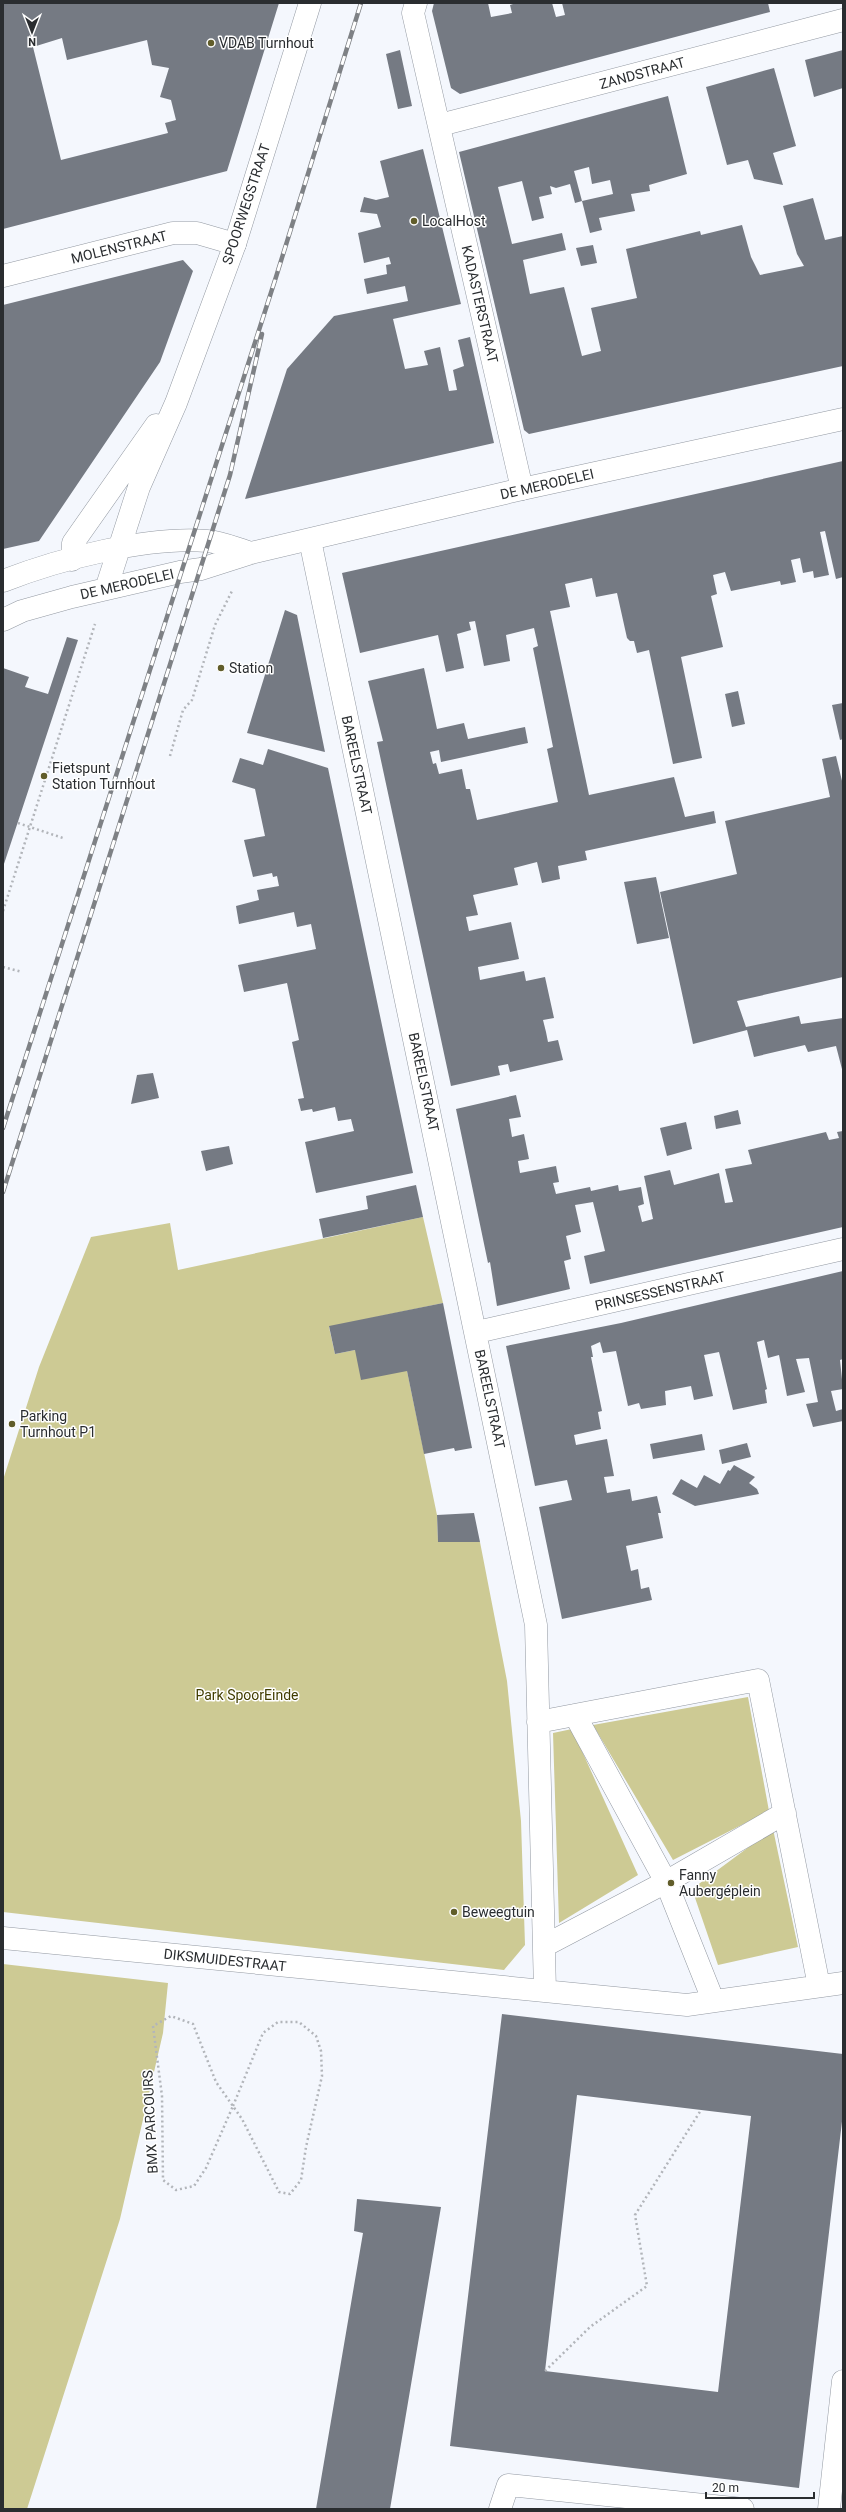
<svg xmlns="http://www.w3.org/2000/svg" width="846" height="2512" viewBox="0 0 846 2512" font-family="Roboto,sans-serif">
	<rect width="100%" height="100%" fill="#f4f7fd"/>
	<path fill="#cdca94" d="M423 1217 443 1303 329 1327 335 1354 355 1350 407 1371 437 1515 438 1542H480L507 1681 521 1821 525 1945 504 1970 3 1912V1480L39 1367 91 1237 170 1223 178 1270Z
		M748 1697 769 1811 673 1860 593 1725Z
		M572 1729 638 1875 559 1923 553 1733Z
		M773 1829 798 1947 718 1965 692 1889Z
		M3 1964 168 1983 163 2033 120 2219 27 2509H3Z"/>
	<path fill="#757a83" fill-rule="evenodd" d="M3 3H279L227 171 3 229ZM62 38 67 60 147 40 152 65 169 68 160 97 171 100 176 120 165 123 168 133 61 160 33 47Z
		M434 3H488L491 17 512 13 510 5 516 3H552L556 17 565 15 562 3H768L770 12 460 94 451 88 432 11Z
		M400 50 412 106 398 109 386 54Z
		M843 50V88L814 97 805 60Z
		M774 68 796 146 773 153 783 185 754 179 748 160 727 165 706 87Z
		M668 96 687 174 649 185 650 191 631 194 635 211 599 218 602 230 590 233 582 201 613 194 610 180 592 184 589 167 574 171 582 201 575 203 570 184 556 188 550 186 552 194 539 197 544 218 532 221 522 181 498 187 512 244 562 233 566 250 523 260 530 294 564 287 582 356 601 351 591 308 637 298 626 249 700 231 701 235 742 225 751 257 760 275 804 266 797 254 783 206 813 198 825 240 843 236V366L529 434 524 430 459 152Z
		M423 149 461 304 393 319 405 369 428 365 424 351 440 347 449 391 457 390 453 370 464 366 458 340 470 337 494 443 245 499 287 369 334 316 408 301 405 286 367 294 364 279 387 274 386 265 391 264 389 257 364 263 358 233 381 227 377 214 360 212 364 197 376 200 389 197 380 161Z
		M593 245 597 263 581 266 576 248Z
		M183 260 193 271 160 362 39 541 3 549V305Z
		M843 461V577L836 579 825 531 820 532 829 575 814 578 813 571 803 573 800 558 791 560 796 582 781 585 780 581 731 591 725 572 713 575 717 594 711 596 723 647 681 657 702 758 673 764 649 650 637 653 634 641H630L627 638 617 593 596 597 592 578 565 584 570 607 550 611 589 795 674 777 685 817 714 811 716 823 585 851 587 860 558 866 560 879 542 883 537 862 514 868 518 885 473 895 478 915 466 917 469 931 511 922 519 959 478 967 480 980 524 971 526 981 545 977 554 1018 543 1020 546 1032 548 1042 558 1040 563 1060 510 1072 508 1064 498 1066 500 1075 451 1086 377 742 383 741 368 681 424 668 437 729 464 723 468 739 525 727 528 743 441 762 439 750 430 752 433 764 436 763 439 774 462 769 466 789H470L477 820 558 802 547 749 553 747 533 648 538 646 534 628 506 635 510 661 484 666 475 621 469 622 471 630 457 634 464 668 446 672 438 635 360 653 342 573Z
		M285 610 297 615 325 752 247 733Z
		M67 637 78 640 3 867V668L29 677 25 687 48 694Z
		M738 691 745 724 732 727 725 694Z
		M843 703V739L840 740 832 705Z
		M268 749 328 768 413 1173 316 1193 305 1142 354 1131 351 1119 338 1121 335 1107 313 1112 312 1109 301 1111 298 1099 304 1098 292 1042 299 1040 287 983 244 992 238 965 316 949 311 924 297 927 294 912 239 924 236 906 259 900 257 890 279 886 277 876 273 877 272 873 253 877 244 840 265 836 255 789 232 782 240 758 263 765Z
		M836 756 843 785V977L737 1001 746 1027 799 1016 801 1024 843 1018V1073L836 1046 808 1052 805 1045 754 1057 747 1030 693 1044 660 892 737 874 725 821 830 797 822 759Z
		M656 877 669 938 637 944 624 882Z
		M153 1073 159 1098 131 1104 137 1075Z
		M516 1095 521 1117 509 1119 512 1137 524 1134 529 1159 518 1161 520 1173 556 1166 559 1182 553 1183 556 1194 590 1187 591 1191 618 1185 619 1191 641 1187 644 1204 638 1206 642 1222 653 1219 644 1176 670 1170 674 1185 719 1173 725 1203 733 1202 725 1169 752 1164 748 1150 826 1132 829 1140 839 1138 837 1132 843 1131V1227L590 1284 584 1256 605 1251 593 1202 575 1205 581 1232 566 1236 571 1259 564 1261 570 1289 497 1306 490 1262 488 1263 456 1109Z
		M738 1110 741 1124 716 1129 714 1116Z
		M686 1122 692 1149 667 1156 660 1128Z
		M229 1146 233 1164 206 1171 201 1151Z
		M416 1185 423 1217 323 1238 319 1219 368 1209 366 1196Z
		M843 1271V1359L840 1360 843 1389 831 1391 836 1411 843 1409V1421L813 1427 806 1404 818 1402 809 1358 796 1359 805 1392 787 1396 779 1355 768 1358 764 1340 757 1342 767 1389 765 1390 767 1403 733 1410 719 1352 704 1355 713 1396 694 1400 691 1386 665 1391 666 1405 641 1409 639 1403 628 1406 616 1351 603 1353 600 1342 591 1346 593 1357H591L602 1411 598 1412 601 1429 574 1435 576 1445 607 1439 614 1476 604 1477 607 1493 630 1489 632 1501 657 1496 661 1513H658L663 1538 626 1546 631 1571 638 1569 641 1589 649 1587 652 1600 562 1619 539 1507 572 1500 567 1480 535 1486 506 1346 621 1323Z
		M443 1303 472 1448 455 1451 454 1448 424 1454 407 1371 361 1380 355 1350 335 1354 329 1326Z
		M702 1434 705 1450 653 1459 650 1444Z
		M747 1443 751 1457 722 1464 719 1450Z
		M734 1465 755 1477 749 1483 757 1489 759 1494 695 1506 672 1494 681 1479 697 1488 704 1475 720 1484 728 1470 730 1471Z
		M474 1513 480 1542H438L437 1515Z
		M502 2014 843 2054V2113L799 2488 450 2446ZM577 2095 751 2116 718 2392 545 2371Z
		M357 2199 441 2207 390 2509H316L363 2233 354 2231Z"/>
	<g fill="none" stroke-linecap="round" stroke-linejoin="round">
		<defs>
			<path id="street" d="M416 3 413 13 522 489
				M440 125 843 20
				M3 276 173 233H197L235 244
				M310 540 536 1625 545 1991
				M477 1332 843 1249
				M575 1715 666 1882 713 2000
				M538 1722 758 1680 819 1986
				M3 1938 687 2005 843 1983
				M544 1946 666 1882 785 1813
				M500 2509 508 2485 743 2509
				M829 2509 843 2381"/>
			<path id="secondary" d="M72 560 73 543 156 425
				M3 581C59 559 148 536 207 541 222 542 237 549 251 553
				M106 589 139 487 176 403 235 244 310 3
				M3 620 22 611 72 597 180 572 201 569 251 553 522 489 843 419"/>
		</defs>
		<use href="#street" stroke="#9399a2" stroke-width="23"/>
		<use href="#secondary" stroke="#9399a2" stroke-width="23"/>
		<path stroke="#b2b5ba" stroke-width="2.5" stroke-dasharray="2 3" stroke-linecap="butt" d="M170 756 183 710 192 700 215 625 232 591
			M18 823 63 838
			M3 911 95 624
			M3 967 22 972
			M233 2106 263 2033 278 2022H299L316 2036 321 2051 322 2076 306 2147 301 2180 290 2194 279 2192 242 2119 216 2082 193 2024 171 2016 153 2026 162 2096 163 2180 176 2190 194 2186 206 2168 233 2106
			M545 2371 590 2327 647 2286 635 2215 701 2110"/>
		<use href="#street" stroke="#fff" stroke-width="22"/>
		<use href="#secondary" stroke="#fff" stroke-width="22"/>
		<defs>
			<path id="rail" d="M3 1128 276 277 361 3
				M3 1192 230 475 262 334"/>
		</defs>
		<use href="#rail" stroke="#7e8185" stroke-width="4.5"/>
		<use href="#rail" stroke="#fff" stroke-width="3" stroke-dasharray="9" stroke-linecap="butt"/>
	</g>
	<g fill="#615d2a" stroke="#fff" stroke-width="1.5">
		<circle cx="211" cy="43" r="4"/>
		<circle cx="414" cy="221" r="4"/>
		<circle cx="221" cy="668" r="4"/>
		<circle cx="44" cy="776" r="4"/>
		<circle cx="12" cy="1424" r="4"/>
		<circle cx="671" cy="1883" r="4"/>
		<circle cx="454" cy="1912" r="4"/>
	</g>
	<g text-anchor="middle" stroke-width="3" stroke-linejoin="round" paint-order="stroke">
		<g font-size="14" fill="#2a2d30" stroke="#fff" text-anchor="start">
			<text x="219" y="48">VDAB Turnhout</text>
			<text x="422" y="226">LocalHost</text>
			<text x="229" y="673">Station</text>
			<text x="52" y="773">Fietspunt<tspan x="52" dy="16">Station Turnhout</tspan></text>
			<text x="20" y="1421">Parking<tspan x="20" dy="16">Turnhout P1</tspan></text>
			<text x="679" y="1880">Fanny<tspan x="679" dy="16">Aubergéplein</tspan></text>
			<text x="462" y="1917">Beweegtuin</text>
		</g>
		<g font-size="14" fill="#2a2d30" stroke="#fff">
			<text transform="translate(642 73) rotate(-15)" y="5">ZANDSTRAAT</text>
			<text transform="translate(246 204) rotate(-72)" y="5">SPOORWEGSTRAAT</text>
			<text transform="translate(119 247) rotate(-14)" y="5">MOLENSTRAAT</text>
			<text transform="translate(480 304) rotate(77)" y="5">KADASTERSTRAAT</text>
			<text transform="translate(547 484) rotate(-13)" y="5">DE MERODELEI</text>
			<text transform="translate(127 584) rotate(-13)" y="5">DE MERODELEI</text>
			<text transform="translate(357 765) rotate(78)" y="5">BAREELSTRAAT</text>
			<text transform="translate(424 1082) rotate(78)" y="5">BAREELSTRAAT</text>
			<text transform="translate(660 1291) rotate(-13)" y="5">PRINSESSENSTRAAT</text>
			<text transform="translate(490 1399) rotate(78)" y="5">BAREELSTRAAT</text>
			<text transform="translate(225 1960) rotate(6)" y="5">DIKSMUIDESTRAAT</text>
			<text transform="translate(150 2122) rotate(-93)" y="5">BMX PARCOURS</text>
		</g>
		<g font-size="14" fill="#413d01" stroke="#fff">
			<text x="247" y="1700">Park SpoorEinde</text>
		</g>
	</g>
	<rect width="846" height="2512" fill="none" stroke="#2a2d30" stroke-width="8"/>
	<g transform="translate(32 32) rotate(180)" stroke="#ffffff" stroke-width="3" paint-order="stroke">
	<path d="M0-3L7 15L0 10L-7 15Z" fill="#2a2d30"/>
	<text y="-6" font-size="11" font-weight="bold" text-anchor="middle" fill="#2a2d30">N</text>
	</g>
	<path d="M706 2492v6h108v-6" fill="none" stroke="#2a2d30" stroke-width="2"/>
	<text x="712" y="2492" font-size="12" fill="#2a2d30" stroke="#ffffff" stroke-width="3" paint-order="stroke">20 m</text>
</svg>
